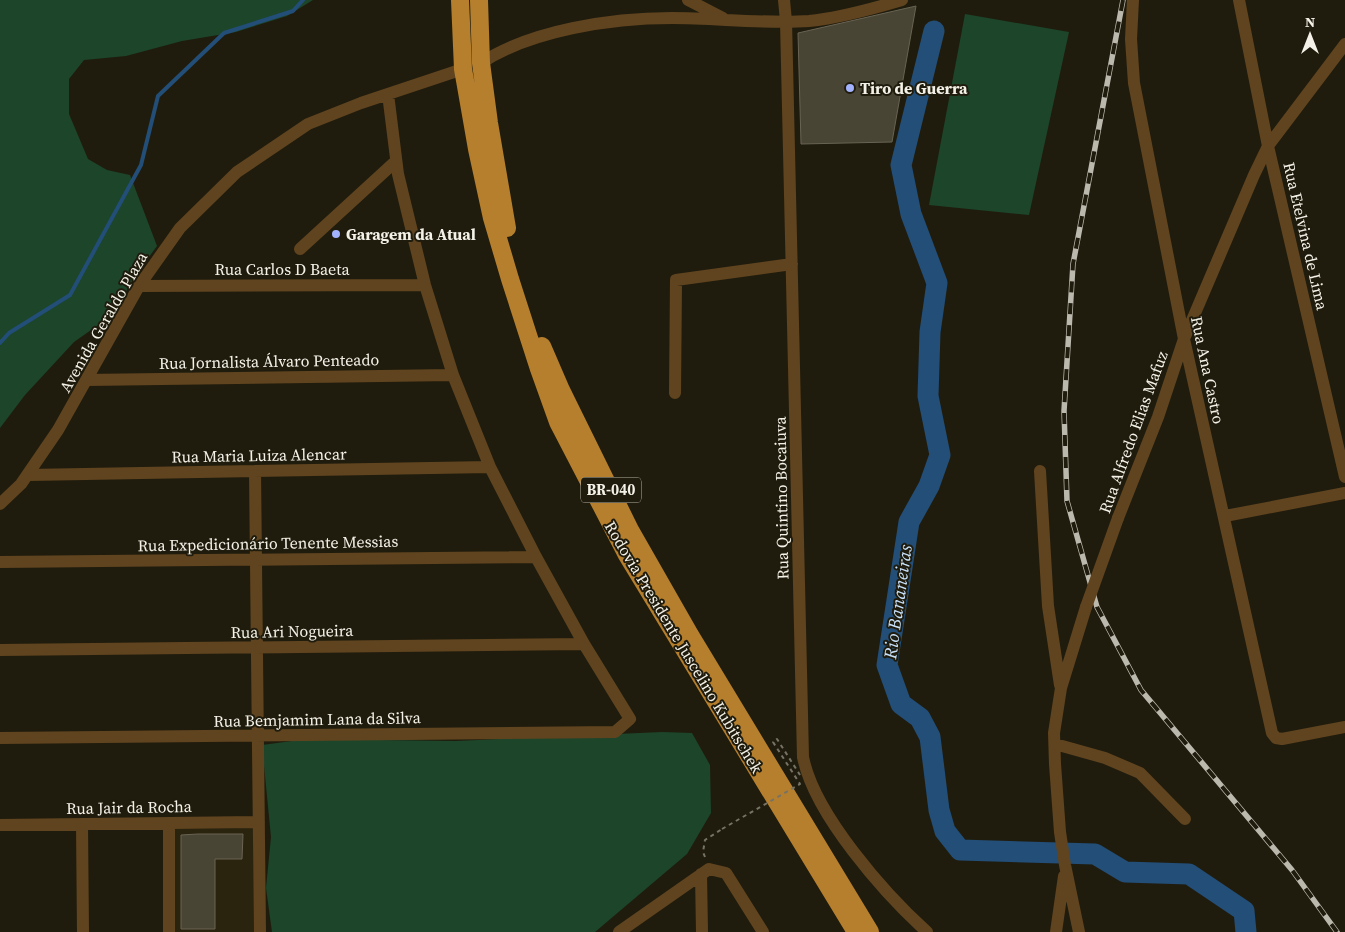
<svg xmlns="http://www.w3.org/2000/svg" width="1345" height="932" viewBox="0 0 1345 932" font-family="'Source Serif 4',serif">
	<rect width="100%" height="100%" fill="#201c0d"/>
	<path fill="#2a240f" d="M253 828 255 932H175L172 829Z"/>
	<path fill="#1c452a" d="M0 0H313L287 16 236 32 182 41 126 56 84 60 69 79V114L88 159 107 170 130 175 157 246 138 272 111 316 74 342 25 395 0 428Z
		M965 14 1069 32 1029 215 929 205Z
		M662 732 692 733 710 765 711 813 687 854 595 932H272L266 888 271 837 262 745 307 739 455 741Z"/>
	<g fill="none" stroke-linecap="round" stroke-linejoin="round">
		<path stroke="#224e78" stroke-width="4" d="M0 343 9 333 70 295 141 165 158 96 224 33 293 11 303 0"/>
		<path stroke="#224e78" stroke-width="21" d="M934 31 901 165 911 214 937 283 930 332 928 396 940 455 929 486 909 522 887 665 901 704 920 718 930 737 939 810 945 831 960 850 1095 854 1125 872 1189 874 1244 911 1246 932"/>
	</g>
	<path fill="#494535" stroke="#686353" d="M916 6 892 142 801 144 798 33Z
		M198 834H243L242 859H215V929H181V835Z"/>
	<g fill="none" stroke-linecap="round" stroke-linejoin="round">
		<path stroke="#767366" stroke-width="2" stroke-dasharray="4 4" stroke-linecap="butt" d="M705 857 703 852 705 840 722 829"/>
		<path stroke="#60441f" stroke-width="12" d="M688 0 723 18
			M784 0 786 21 803 757C814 814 885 894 927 932
			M1133 0 1131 39 1134 83 1184 339 1272 733 1276 738 1282 739 1345 727
			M1239 0 1268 146 1345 477
			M481 63C531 30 612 18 672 18 717 18 763 24 809 21 840 18 872 9 902 0
			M300 249 396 161
			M139 286 425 285
			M86 380 453 375
			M675 393 676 280 792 264
			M255 471 260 932
			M1040 471 1048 606 1060 685
			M28 475 490 467
			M0 504 21 484 58 430 139 286 180 228 237 172 308 124 361 103 463 69
			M1225 516 1345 493
			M1118 518 1158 417 1184 339 1254 175 1268 146 1345 44
			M0 562 536 557
			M0 650 584 644
			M0 738 615 732 630 719 584 644 536 557 490 467 453 375 425 285 398 174 388 94
			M1055 744 1105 758 1140 773 1185 819
			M169 823V932
			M82 824 83 932
			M0 825 259 822
			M701 874 702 932
			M619 932 709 869 726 873 763 932
			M1056 932 1064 876
			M1079 932 1065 865 1060 832 1055 764 1054 733 1061 688 1086 607"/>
		<path stroke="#b57f2e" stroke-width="18" d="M460 0 463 69 477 149 492 218 510 279 539 369 558 422 627 555 856 932
			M479 0 481 63 489 123 507 228
			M542 346 561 390 630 530 690 635 870 932"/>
		<defs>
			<path id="rail" d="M1123 0 1073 264 1064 411 1067 501 1097 607 1141 690 1292 870 1337 932"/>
		</defs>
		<use href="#rail" stroke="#bbb9ae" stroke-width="5.5"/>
		<use href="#rail" stroke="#201c0d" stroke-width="4" stroke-dasharray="11" stroke-linecap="butt"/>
		<path stroke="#767366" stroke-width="2" stroke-dasharray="4 4" stroke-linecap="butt" d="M722 829 800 784 773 742 777 739 800 775"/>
		<path stroke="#60441f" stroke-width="12" d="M1086 607 1118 518"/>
	</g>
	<g fill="#a3b2fd" stroke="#201c0d" stroke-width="2">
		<circle cx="850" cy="88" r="5"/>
		<circle cx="336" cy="234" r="5"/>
	</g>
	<g text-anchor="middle" stroke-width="4" stroke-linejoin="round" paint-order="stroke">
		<rect fill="#201c0d" stroke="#b4b2a6" stroke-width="1" x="581" y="477.5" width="60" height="25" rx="4"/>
		<g font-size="15" font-weight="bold" fill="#f4f2e8">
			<text x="611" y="495">BR-040</text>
		</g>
		<g font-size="16" font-weight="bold" fill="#f4f2e8" stroke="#201c0d" text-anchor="start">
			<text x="860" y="94">Tiro de Guerra</text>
			<text x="346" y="240">Garagem da Atual</text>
		</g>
		<g font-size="16" fill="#f4f2e8" stroke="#201c0d">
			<text transform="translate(1306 236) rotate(77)" y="6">Rua Etelvina de Lima</text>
			<text x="282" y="275">Rua Carlos D Baeta</text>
			<text transform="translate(103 322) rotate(-60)" y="6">Avenida Geraldo Plaza</text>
			<text transform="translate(269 361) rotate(-1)" y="6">Rua Jornalista Álvaro Penteado</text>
			<text transform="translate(1208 370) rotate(78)" y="6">Rua Ana Castro</text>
			<text transform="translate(1133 432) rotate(-70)" y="6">Rua Alfredo Elias Mafuz</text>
			<text transform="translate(259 455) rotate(-1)" y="6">Rua Maria Luiza Alencar</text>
			<text transform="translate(781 498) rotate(-91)" y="6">Rua Quintino Bocaiuva</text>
			<text transform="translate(268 543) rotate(-1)" y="6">Rua Expedicionário Tenente Messias</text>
			<text transform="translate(292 631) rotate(-1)" y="6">Rua Ari Nogueira</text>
			<text transform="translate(684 647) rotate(59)" y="6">Rodovia Presidente Juscelino Kubitschek</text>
			<text transform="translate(317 719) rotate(-1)" y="6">Rua Bemjamim Lana da Silva</text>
			<text transform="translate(129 807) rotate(-1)" y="6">Rua Jair da Rocha</text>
		</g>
		<g font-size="18" font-style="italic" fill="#c7e1fb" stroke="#201c0d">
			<text transform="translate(898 602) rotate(-82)" y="6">Rio Bananeiras</text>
		</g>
	</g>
	<g transform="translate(1310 35)" stroke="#201c0d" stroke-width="4" paint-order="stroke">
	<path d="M0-4L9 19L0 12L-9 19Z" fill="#f4f2e8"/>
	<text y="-8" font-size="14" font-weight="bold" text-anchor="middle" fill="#f4f2e8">N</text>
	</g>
</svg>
